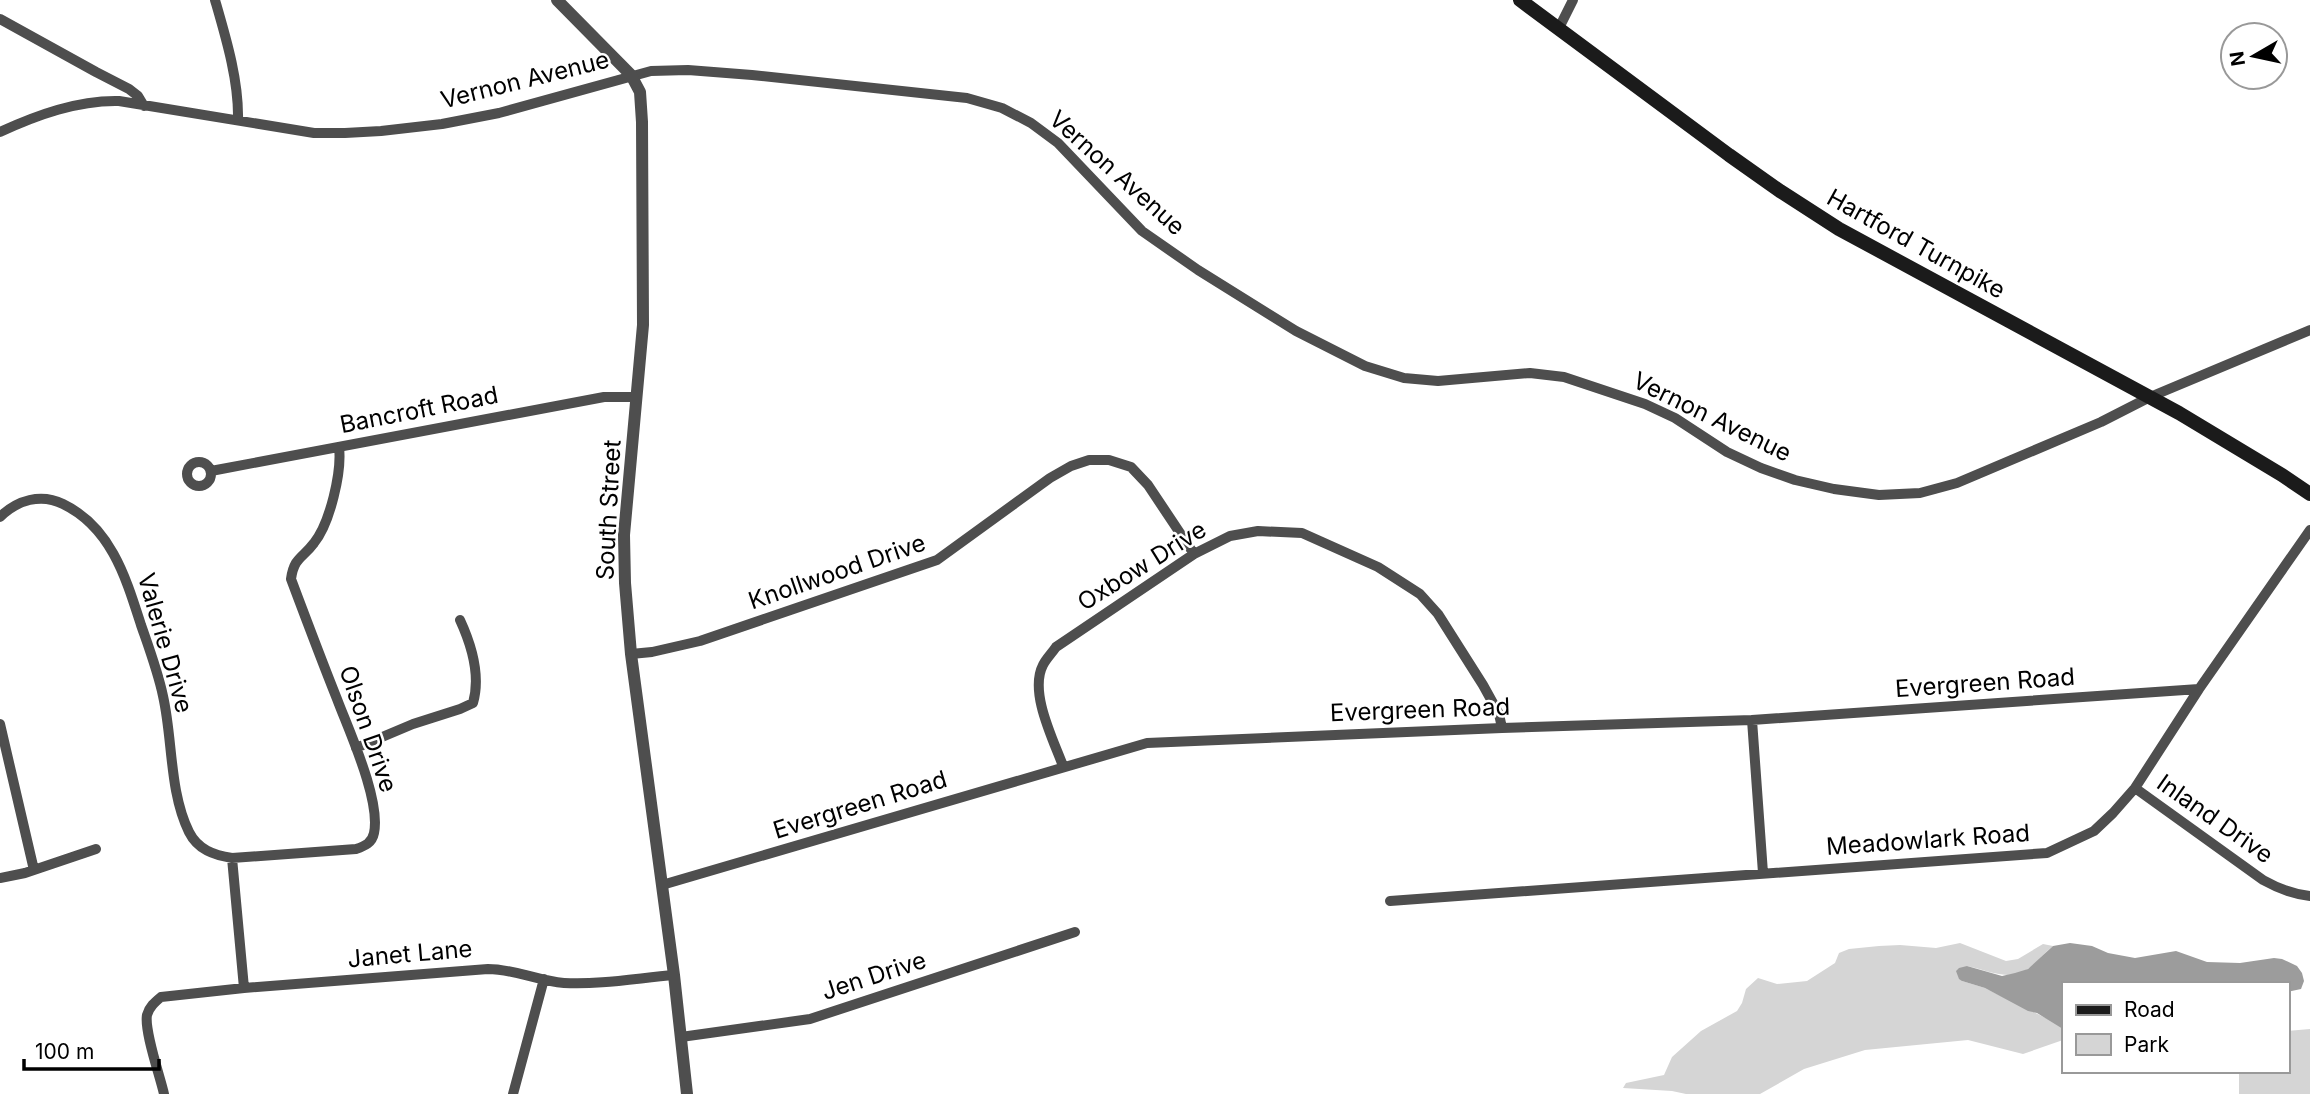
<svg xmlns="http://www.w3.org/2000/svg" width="2310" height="1094" viewBox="0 0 2310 1094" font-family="Inter,sans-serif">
	<rect width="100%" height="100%" fill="#fff"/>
	<path fill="#d5d5d5" d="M1960 943 2006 961 2018 959 2043 944 2053 946C2044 953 2037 963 2028 969 2007 982 1988 970 1967 966L1962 981 1985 988 2058 1024 2063 1029V1040L2023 1054 1968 1040 1865 1050 1804 1069 1760 1094H1686L1672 1091 1623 1088 1626 1083 1664 1075 1672 1057 1701 1031 1737 1011 1742 1003 1746 989 1758 978 1777 984 1807 981 1835 963 1839 953 1849 949 1879 946 1900 945 1936 948Z
		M2310 1029V1094H2239V1071H2287V1031Z"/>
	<path fill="#9c9c9c" d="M2070 943 2092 946 2108 953 2135 958 2176 951 2207 962 2240 963 2274 958 2282 959 2297 966 2302 973 2304 981 2301 989 2287 992V984H2063V1029L2037 1013 2028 1011 1985 988 1962 981 1959 979 1956 971 1959 968 1967 966 2002 976 2015 973 2028 969 2053 946Z"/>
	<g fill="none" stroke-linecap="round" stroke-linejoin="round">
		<path stroke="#4e4e4e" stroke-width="10" d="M215 0C226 38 239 81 238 120
			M0 19 96 72 129 89 138 96 144 106
			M1559 28 1573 0
			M0 132C37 115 78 100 119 101L314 133H345L381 131 442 124 499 113 651 71 688 70 752 75 967 98 1002 108 1031 123 1058 143 1142 231 1198 270 1296 331 1365 366 1404 378 1438 381 1530 373 1564 377 1645 404 1675 418 1727 452 1761 468 1795 480 1834 489 1879 495 1920 493 1957 483 2101 422 2150 397 2310 330
			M187 474a12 12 0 1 1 24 0a12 12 0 1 1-24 0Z
			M211 471 604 397H637
			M0 517C17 500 41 493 63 504 111 527 126 578 141 625 149 648 158 672 163 696 173 740 169 791 189 832 198 850 214 855 232 858L356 849C365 846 372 843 374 833 381 800 349 731 337 699 321 659 306 619 291 579 294 557 303 558 314 543 330 523 342 472 339 447
			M631 654 652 652 700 641 937 560 1050 478 1071 466 1089 460H1109L1131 467 1148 485 1194 554
			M1752 720 1763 873
			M0 724 34 870
			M356 748 413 724 460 709 473 703C481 675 472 646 460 620
			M1063 766C1053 739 1029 692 1043 665 1046 659 1052 653 1056 647L1194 554 1230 536 1258 531 1302 533 1378 567 1420 594 1438 614 1483 685 1499 714 1502 728
			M2135 788 2263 880C2279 889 2292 894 2310 896
			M232 858 244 988
			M0 878 25 873 96 849
			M662 885 1147 743 1502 728 1752 720 2199 689
			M1390 901 2047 853 2094 831 2113 813 2135 788 2199 689 2310 530
			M681 1037 810 1019 1075 932
			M164 1094C160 1076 144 1031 147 1015 149 1007 155 1002 161 997L244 988 488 969C515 969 538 981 564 983 600 985 638 978 674 975
			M513 1094 544 979"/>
		<path stroke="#4e4e4e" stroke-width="12" d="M557 0 631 75 640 92 642 122 643 325 624 535 625 583 631 654 674 975 687 1094"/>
		<path stroke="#1b1b1b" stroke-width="14" d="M1520 0 1729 155 1780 191 1839 229 2179 413 2282 475 2310 494"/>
	</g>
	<g text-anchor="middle" stroke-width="5" stroke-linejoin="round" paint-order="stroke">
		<g font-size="24" fill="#000" stroke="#fff">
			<text transform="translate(525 80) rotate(-14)" y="8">Vernon Avenue</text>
			<text transform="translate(1117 173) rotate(42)" y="8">Vernon Avenue</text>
			<text transform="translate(1916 244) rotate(29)" y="8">Hartford Turnpike</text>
			<text transform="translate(419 410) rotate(-11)" y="8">Bancroft Road</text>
			<text transform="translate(1712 417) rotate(26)" y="8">Vernon Avenue</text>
			<text transform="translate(609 510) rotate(-87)" y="8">South Street</text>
			<text transform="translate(1142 566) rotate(-32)" y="8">Oxbow Drive</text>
			<text transform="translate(837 572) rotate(-19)" y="8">Knollwood Drive</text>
			<text transform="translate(165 643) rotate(74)" y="8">Valerie Drive</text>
			<text transform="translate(1985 683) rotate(-4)" y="8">Evergreen Road</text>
			<text transform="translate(1420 710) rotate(-2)" y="8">Evergreen Road</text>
			<text transform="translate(368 729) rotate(71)" y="8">Olson Drive</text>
			<text transform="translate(860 805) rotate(-17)" y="8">Evergreen Road</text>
			<text transform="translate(2215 819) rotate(35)" y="8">Inland Drive</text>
			<text transform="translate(1928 840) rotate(-4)" y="8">Meadowlark Road</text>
			<text transform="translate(410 954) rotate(-5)" y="8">Janet Lane</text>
			<text transform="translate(874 976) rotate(-18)" y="8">Jen Drive</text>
		</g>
	</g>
	<rect x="2062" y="982" width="228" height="91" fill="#ffffff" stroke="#999999" stroke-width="2"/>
	<rect x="2076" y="1005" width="35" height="10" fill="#1b1b1b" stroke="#999999" stroke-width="2"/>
	<text x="2124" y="1017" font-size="21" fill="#000000">Road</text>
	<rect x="2076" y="1034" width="35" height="21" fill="#d5d5d5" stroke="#999999" stroke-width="2"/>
	<text x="2124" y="1052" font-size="21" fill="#000000">Park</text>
	<g transform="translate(2254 56) rotate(261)"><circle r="33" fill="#ffffff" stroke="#999999" stroke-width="2"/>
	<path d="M0-5L12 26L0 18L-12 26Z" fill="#000000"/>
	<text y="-10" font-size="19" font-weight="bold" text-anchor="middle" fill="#000000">N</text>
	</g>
	<path d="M24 1059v10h135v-10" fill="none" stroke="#000000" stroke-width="3.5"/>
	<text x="35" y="1059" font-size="21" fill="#000000" stroke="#ffffff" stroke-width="5" paint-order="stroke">100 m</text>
</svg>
